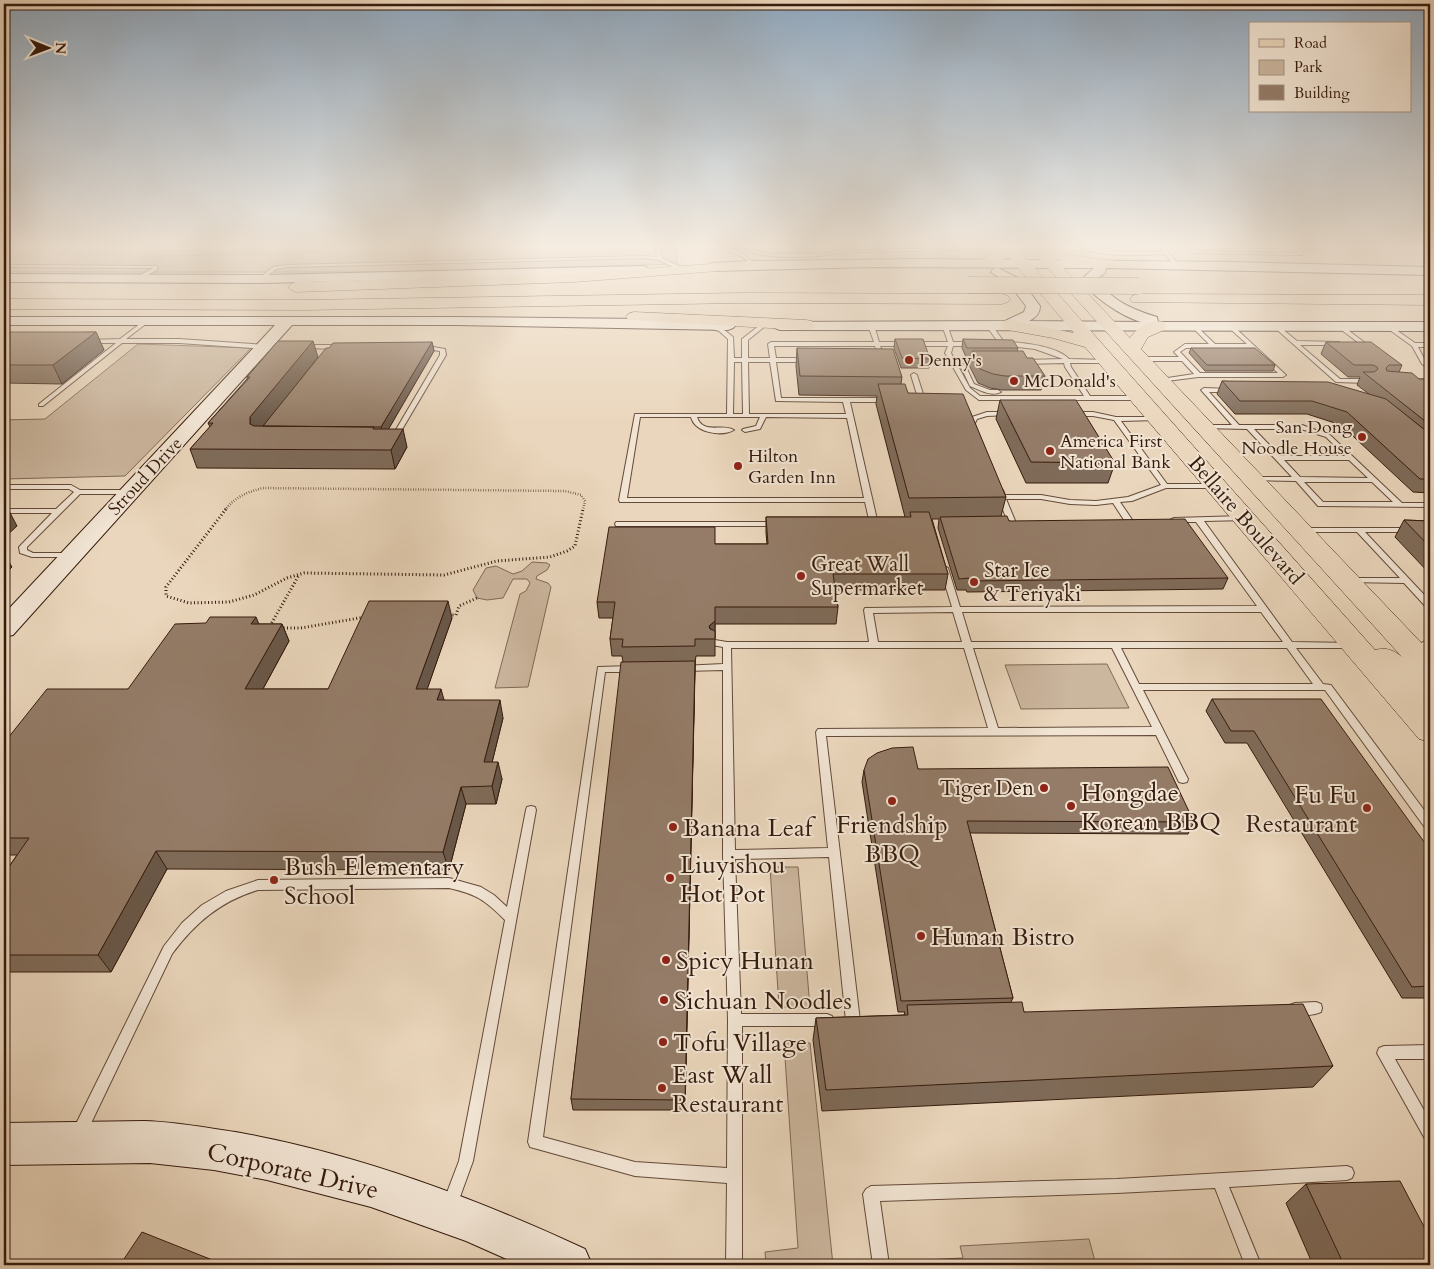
<svg xmlns="http://www.w3.org/2000/svg" width="1434" height="1269" viewBox="0 0 1434 1269" font-family="Cardo,serif">
	<rect width="100%" height="100%" fill="#ead6bc"/>
	<filter id="stains"><feTurbulence type="fractalNoise" baseFrequency=".004" numOctaves="4"/><feColorMatrix values="0 0 0 0 .2 0 0 0 0 .09 0 0 0 0 .02 0 0 0 .5 -.17"/></filter>
	<radialGradient id="worn" r=".72"><stop offset=".6" stop-color="#630" stop-opacity="0"/><stop offset="1" stop-color="#630" stop-opacity=".3"/></radialGradient>
	<path fill="#cbb69e" stroke="#806856" d="M4 246H676L677 264 396 272H4Z
		M138 344 251 348 125 476 4 479V420L45 419Z
		M532 562 547 563 550 565 547 570 537 576 536 579 548 583 551 587 528 687 495 688 520 594 526 591 530 583 527 579H513L503 598 487 600 477 598 473 590 486 568 496 566 513 574 522 571Z
		M1107 664 1129 708 1021 709 1005 665Z
		M770 867H798L810 1007H779Z
		M784 1043H810L833 1265H766L765 1252 798 1248Z
		M1089 1239 1096 1265H904L903 1261 963 1258 960 1246Z"/>
	<g fill="none" stroke-linecap="round" stroke-linejoin="round">
		<defs>
			<path id="lane" d="M657 246H661L660 250 662 258 683 268V270H679L659 260 644 258 287 267 276 269 262 280 258 279 273 267 287 265 644 256 657 257 656 250Z
				M719 246C732 246 748 255 755 265L751 266 746 259Z
				M840 246H844L843 252C820 258 766 260 745 250L747 249 769 254 830 253 839 250Z
				M963 246H970L959 250 857 252 855 251 857 250 959 248Z
				M1077 246 1106 251 1163 252 1158 246H1163L1179 265 1175 266 1165 254C1143 255 1095 258 1077 246Z
				M1184 246H1188L1192 251 1298 253 1292 246 1315 247 1317 248 1315 249H1298L1304 254 1302 255 1191 253Z
				M4 265 156 266 158 267 157 270 139 279H137V277L153 268 4 267Z
				M145 320 148 322 147 323 126 339H179L266 345 269 347 266 349 179 343H122L43 406H39V404L116 343H89L86 341 87 340 120 339Z
				M871 323 874 325 879 342H948L942 325 947 324 953 342H973L976 344 973 346H953L951 353 954 359 982 360V362L980 363H959L966 367 974 384 990 390H998L1001 392C991 397 980 390 970 386L962 369 959 368 970 388 980 396H1084L1065 367 1064 363 1025 364 1022 362 1025 360 1063 359 1035 349 1000 345 986 325 989 323 991 324 1004 342C1021 342 1057 346 1069 359L1109 360V362L1107 363H1070L1071 367 1090 396H1138L1141 398 1138 400H979L966 390 945 353 948 346H880L881 348 878 350 876 349 875 346H774L776 358H807L810 360 807 362H776L781 398H889L892 400 889 402H850L878 524 877 526H871L870 524 865 502H620L619 500 635 414H727L728 339 719 331 709 328V326L723 329 733 337 734 358H742V339L760 325H764V327L748 340V358H770L768 344 771 342H874L868 325ZM734 362H742L743 414H733ZM748 362H770L776 401 843 402 846 414H749ZM640 417H691C695 433 722 437 734 430 722 423 703 435 697 417H760L756 426 743 429 742 430 745 432 760 429 766 417 847 418 864 498H627Z
				M1194 324 1215 344H1247L1227 326 1232 325 1286 375 1283 377H1198L1159 382V380L1161 379 1194 374 1182 361H1141L1138 359 1141 357H1179L1174 352 1185 344H1209L1191 326ZM1186 348H1250L1278 373H1200L1180 352Z
				M1276 324 1297 341 1339 342V344L1337 345H1300L1340 379H1367L1370 381 1367 383 1336 382 1274 327 1273 326Z
				M1341 325 1372 348V350H1368L1339 328 1338 327Z
				M1389 325 1415 343H1430V347H1418L1426 362 1430 365V370L1422 364 1412 346 1387 328 1386 327Z
				M304 345H341L344 347 341 349 302 348V346Z
				M421 345 445 349 446 355 397 438 394 440 392 439 391 438 440 355V351L419 348V346Z
				M914 373 917 375 925 400 924 401 917 402 914 400 918 398 911 375Z
				M1204 388 1231 389 1232 390 1229 392H1209L1239 425H1302L1330 435 1402 503H1430V507L1321 506H1318L1296 481 1252 480V478L1254 477H1292L1247 429 1202 428 1201 427 1204 425H1232L1202 391 1201 390ZM1254 429H1301L1326 437 1345 456H1280ZM1284 460H1349L1368 478 1300 477ZM1304 482H1372L1393 502H1323Z
				M1007 412 1009 413V415L987 416 977 419 974 425 976 429 975 430H971L968 425 972 417 987 412Z
				M1093 412 1116 417H1159L1160 418 1157 420 1121 421 1167 484H1213L1217 486 1213 488H1166L1132 501 1120 502 1133 521 1129 523H1126L1113 503 1096 505 1070 504 1041 499H1006L1016 523 1012 525H1009L996 492 997 490H1003L1005 495H1041L1070 500 1096 501 1128 497 1161 485 1114 420 1093 416H1073L1070 414 1073 412Z
				M4 485H71L80 490H130L134 492 130 494H80L27 547V550L33 553H71L75 555 74 557H32L20 553 19 547 52 513H4V509H56L74 492 69 489H4Z
				M1243 516H1246V520L1204 521 1292 642 1353 643 1354 645 1350 648H1296L1323 684 1331 685 1430 818V830L1426 829 1325 690H1143L1188 779 1187 782 1183 783 1179 782 1156 735 826 736 860 1021 858 1025 853 1027 848 1025 846 1021 829 857 735 859 741 1014H827L832 1016 834 1020 832 1024 827 1026H742V1265H726L727 1183 635 1176 530 1147 528 1142 598 667 632 666 637 669 632 672H605L543 1137 635 1162 727 1168 728 1020 723 855V670L685 671 682 670 680 668 682 666 723 664V647L712 645 711 643 715 640 727 642H869L864 610 865 608 952 607 940 568 944 566 948 568 960 607 1257 606 1196 522H1174L1170 520 1174 518ZM953 612 962 642H878L873 613ZM962 612H1261L1283 642H971ZM731 648H964L988 728 818 729 816 732 828 848 735 850ZM973 648H1112L1152 727 998 728ZM1121 648H1287L1313 684H1139Z
				M616 522H776L780 524 776 526H616L615 524Z
				M1300 528H1430V532H1365L1430 601V609L1427 608 1404 583 1348 582 1347 580 1351 578H1400L1357 532H1303L1299 530Z
				M1430 638V645L1417 653H1411L1410 651 1411 649Z
				M531 806 535 807 536 810 473 1161 456 1208 451 1211 446 1208 443 1203 459 1161 505 920C485 900 476 894 449 888L258 890C221 901 195 923 172 954L84 1138 79 1140 74 1138 72 1133 74 1128 164 946 182 923 202 905 226 891 258 880 449 878 481 887 494 895 507 907 526 810 527 807Z
				M1316 1002 1321 1004 1322 1008 1321 1012C1312 1016 1299 1017 1290 1013L1289 1009 1290 1005 1295 1003Z
				M1430 1045V1059H1395L1430 1121V1141L1425 1139 1377 1053 1379 1048 1384 1046Z
				M1347 1166 1352 1168 1354 1173 1352 1178 1347 1180 1229 1187 1261 1265H1245L1215 1188 1117 1193 880 1201 889 1265H873L863 1194 866 1189 871 1186 1117 1179Z"/>
			<path id="secondary" d="M915 259 1234 262 1430 267V275L1106 268 1105 273 1098 278C1107 299 1136 311 1157 317L1158 322H1430V331L780 330 775 328 772 325 775 322 1005 321 1024 312 1026 306 1010 285 991 272 993 269 998 268 1020 279 1040 306C1040 314 1035 318 1029 321L1141 322C1126 318 1084 294 1084 277L1094 268 874 267 711 271 704 267 711 263 752 261Z
				M644 266 651 270 649 273 265 283 4 282V274L265 275Z
				M4 317H457L728 320 733 322 736 325 733 328 728 330 457 325H292L13 635 4 637V614L275 325H4Z
				M144 1121C176 1122 209 1128 241 1133 361 1155 475 1198 585 1249L592 1265H520L466 1241 371 1207 267 1180 214 1170 150 1163 4 1165V1123Z"/>
			<path id="primary" d="M1000 246H1015L1375 650C1387 647 1393 650 1402 657L1028 246H1043L1075 256 1116 261 1118 264 1116 267 1111 268 1075 264 1055 259 1130 338C1137 327 1152 319 1164 322L1166 326 1164 330 1148 337 1141 349 1430 652V679L1425 677 1430 682V709H1428L1430 711V742L1419 739 1085 347 1053 338 1003 329 1001 325 1003 321 1009 320 1074 333 1009 257 989 267H979L977 264C983 257 994 255 1002 248Z"/>
			<path id="highway" d="M739 262 744 263 746 266 744 269 574 282 296 292 291 290 288 287 291 284 296 282 574 274Z
				M742 293 1002 294 1008 296 1010 299 1008 302 1002 304 742 303 303 310 4 309V299L303 300Z
				M1138 294 1430 295V305L1132 302 1130 299 1132 296Z
				M634 312 806 320 812 321 814 325 812 329 806 330 628 320 626 317 628 314Z"/>
		</defs>
		<use href="#lane" stroke="#634a39" stroke-width="2"/>
		<use href="#secondary" stroke="#361b0d" stroke-width="2"/>
		<use href="#primary" stroke="#361b0d" stroke-width="1"/>
		<use href="#highway" stroke="#361b0d" stroke-width="1"/>
		<path stroke="#361b0d" stroke-width="2" stroke-dasharray="0.5 1" stroke-linecap="butt" d="M159 256 325 252"/>
		<path stroke="#361b0d" stroke-width="2.5" stroke-dasharray="0.5 2" stroke-linecap="butt" d="M225 510C235 497 247 492 263 488L565 491 581 495 585 501 583 510"/>
		<path stroke="#361b0d" stroke-width="3" stroke-dasharray="1 2.5" stroke-linecap="butt" d="M226 509 166 587V596L189 603 229 602 254 595 287 578 304 573 444 575 497 561 550 557 567 551 575 546 583 509
			M449 615H456L459 606 477 598
			M270 626 299 575
			M280 628H301L365 617"/>
		<use href="#lane" fill="#f1e4d3" fill-rule="evenodd"/>
		<use href="#secondary" fill="#f1e4d3" fill-rule="evenodd"/>
		<use href="#primary" fill="#ead6bc" fill-rule="evenodd"/>
		<use href="#highway" fill="#ead6bc" fill-rule="evenodd"/>
		<defs>
			<path id="highway-bridge" d="M968 285 1139 286"/>
		</defs>
		<use href="#highway-bridge" stroke="#361b0d" stroke-width="17" stroke-linecap="butt"/>
		<use href="#highway-bridge" stroke="#ead6bc" stroke-width="16"/>
	</g>
	<path fill="#7f6b59" stroke="#361b0d" d="M1089 246H1133V247H1110V249Z
		M1242 246H1280L1279 249 1245 248Z
		M96 332 104 350 62 384 4 383V335Z
		M895 339 930 359 929 368H901L894 348Z
		M963 339 1018 348 1017 351 1027 358 1045 376 1041 390H1002L990 388 978 383 969 365 971 357H966L962 348Z
		M432 342 434 351 388 429 407 447 395 469 197 468 190 449 210 427 208 423 247 379V377L318 357 272 415Z
		M1326 342 1402 365 1399 372 1419 379H1430V493L1413 492 1341 425 1307 414H1235L1217 394 1222 381 1369 394 1357 385 1360 377H1348L1321 354Z
		M797 348 902 377 901 384 908 393 1006 497 1001 516 1009 521 1228 578 1223 589 967 592 966 590H957L938 528 939 519H932L948 574 945 590H835L838 607 836 624H715V656H696L695 663 685 1110H573L571 1099 623 662 622 656H612L610 639 613 618H599L597 602 715 544H767L766 533V517H905L876 404 877 396 799 395 796 366Z
		M1191 348 1275 365 1273 371H1205L1189 353Z
		M1000 400 1115 463 1108 483H1026L996 419Z
		M1404 520 1430 521V574L1395 537Z
		M452 618 427 689 444 700 503 718 492 762 502 779 496 804H466L449 870 167 869 111 972H4V874L17 855H4V743L128 689 258 624H282L289 641 263 689H328Z
		M1212 699 1430 850V998H1402L1247 743H1225L1206 711Z
		M918 769 1194 822 1188 834 970 833 1013 998 1011 1002 1024 1012 1333 1066 1313 1087 822 1111 813 1040 816 1018 904 1015 905 1012H898L862 782 864 770Z
		M1306 1184 1430 1265H1313L1286 1203Z"/>
	<path fill="#685749" stroke="#361b0d" d="M96 332 104 350 62 384 53 365Z
		M313 341 318 357 257 435 250 424V417Z
		M432 342 434 351 384 437 381 427Z
		M403 429 407 447 395 469 391 450Z
		M7 507 17 526 4 538V510Z
		M4 554 12 567 7 572 9 575 4 581Z
		M448 601 452 618 421 707 416 689Z
		M256 617 263 634 251 624Z
		M715 621V638L709 626Z
		M282 624 289 641 253 707 245 689Z
		M695 661V672L685 1110V1100Z
		M441 689 446 707 437 700Z
		M500 700 503 718 488 779 484 762Z
		M498 762 502 779 496 804 492 786Z
		M461 787 466 804 449 870 443 852Z
		M156 851 167 869 111 972 98 955Z"/>
	<path fill="#947c68" stroke="#361b0d" d="M9 332H96L53 365H4V335Z
		M895 339H923L930 359 902 358Z
		M963 339 1013 340 1018 348H967Z
		M278 341H313L250 417V424L254 426 374 427 373 429H403L391 450 190 449 213 423H208L250 377H247Z
		M432 342 381 427 263 426 326 348H329L333 343Z
		M1326 342H1371L1402 365H1389L1386 368 1387 371 1412 373 1419 379H1430V425L1363 372H1374L1378 369 1377 367 1373 365H1354Z
		M797 348 893 349 902 377 800 376Z
		M1191 348H1255L1275 365H1207Z
		M972 351H1023L1027 358H1033L1045 376H1005L993 374 980 369Z
		M1222 381 1328 382 1386 399 1430 434V479H1420L1347 412 1312 401H1240Z
		M878 384H905L908 393 963 394 1006 497 909 498Z
		M1000 400H1076L1115 463 1031 462Z
		M910 512H929L948 574H833L838 607H715V621L709 626 710 629 715 631V639H695V646L622 647 623 639H610L615 602H597L609 527H715V544H768L766 517H911Z
		M1007 516 1009 521 1185 519 1228 578 969 581V578L959 579 940 517Z
		M1404 520 1430 521V547Z
		M369 601H448L416 689H441L437 700H500L484 762H498L492 786 461 787 443 852 156 851 98 955H4V874L29 838H4V743L47 689H128L175 624 206 623 210 617H256L251 624H282L245 689H328Z
		M695 661 685 1100 571 1099 621 662Z
		M1212 699H1321L1430 850V986L1412 987 1254 731H1231Z
		M913 747 918 769 1168 767 1194 822 967 821 1013 998 901 1001 864 770 868 759 877 753 892 748Z
		M1022 1002 1024 1012 1303 1004 1333 1066 826 1090 816 1018 908 1015 907 1005Z
		M1400 1181 1430 1238V1265H1344L1306 1184Z
		M142 1232 225 1265H120Z"/>
	<linearGradient id="sky" x2="0" y2="1"><stop stop-color="#90a8be"/><stop offset="0.58" stop-color="#f6ede1"/><stop offset="1" stop-color="#f6ede1" stop-opacity="0"/></linearGradient>
	<rect width="1434" height="424" fill="url(#sky)"/>
	<g fill="#8f2418" stroke="#f1e4d3" stroke-width="2">
		<circle cx="909" cy="360" r="5"/>
		<circle cx="1014" cy="381" r="5"/>
		<circle cx="1362" cy="437" r="5"/>
		<circle cx="1050" cy="451" r="5"/>
		<circle cx="738" cy="466" r="5"/>
		<circle cx="801" cy="576" r="5"/>
		<circle cx="974" cy="582" r="5"/>
		<circle cx="1044" cy="788" r="5"/>
		<circle cx="892" cy="801" r="5"/>
		<circle cx="1071" cy="806" r="5"/>
		<circle cx="1367" cy="808" r="5"/>
		<circle cx="673" cy="827" r="5"/>
		<circle cx="670" cy="878" r="5"/>
		<circle cx="274" cy="880" r="5"/>
		<circle cx="921" cy="936" r="5"/>
		<circle cx="666" cy="960" r="5"/>
		<circle cx="664" cy="1000" r="5"/>
		<circle cx="663" cy="1042" r="5"/>
		<circle cx="662" cy="1088" r="5"/>
	</g>
	<g text-anchor="middle" stroke-width="4" stroke-linejoin="round" paint-order="stroke">
		<g font-size="18" fill="#361b0d" stroke="#f1e4d3" text-anchor="start">
			<text x="919" y="366">Denny's</text>
			<text x="1024" y="387">McDonald's</text>
			<text x="1352" y="433" text-anchor="end">San Dong<tspan x="1352" dy="21">Noodle House</tspan></text>
			<text x="1060" y="447">America First<tspan x="1060" dy="21">National Bank</tspan></text>
			<text x="748" y="462">Hilton<tspan x="748" dy="21">Garden Inn</tspan></text>
		</g>
		<g font-size="18" fill="#361b0d" stroke="#f1e4d3">
			<text transform="translate(145 476) rotate(-47)" y="6">Stroud Drive</text>
		</g>
		<g font-size="21" fill="#361b0d" stroke="#f1e4d3">
			<text transform="translate(1246 520) rotate(49)" y="7">Bellaire Boulevard</text>
		</g>
		<g font-size="21" fill="#361b0d" stroke="#f1e4d3" text-anchor="start">
			<text x="811" y="571">Great Wall<tspan x="811" dy="24">Supermarket</tspan></text>
			<text x="984" y="577">Star Ice<tspan x="984" dy="24">&amp; Teriyaki</tspan></text>
			<text x="1034" y="795" text-anchor="end">Tiger Den</text>
		</g>
		<g font-size="25" fill="#361b0d" stroke="#f1e4d3" text-anchor="start">
			<text x="1081" y="801">Hongdae<tspan x="1081" dy="29">Korean BBQ</tspan></text>
			<text x="1357" y="803" text-anchor="end">Fu Fu<tspan x="1357" dy="29">Restaurant</tspan></text>
			<text x="892" y="833" text-anchor="middle">Friendship<tspan x="892" dy="29">BBQ</tspan></text>
			<text x="683" y="836">Banana Leaf</text>
			<text x="680" y="873">Liuyishou<tspan x="680" dy="29">Hot Pot</tspan></text>
			<text x="284" y="875">Bush Elementary<tspan x="284" dy="29">School</tspan></text>
			<text x="931" y="945">Hunan Bistro</text>
			<text x="676" y="969">Spicy Hunan</text>
			<text x="674" y="1009">Sichuan Noodles</text>
			<text x="673" y="1051">Tofu Village</text>
			<text x="672" y="1083">East Wall<tspan x="672" dy="29">Restaurant</tspan></text>
		</g>
		<g font-size="25" fill="#361b0d" stroke="#f1e4d3">
			<text transform="translate(293 1170) rotate(13)" y="9">Corporate Drive</text>
		</g>
	</g>
	<rect width="1434" height="1269" fill="none" stroke="#ead6bc" stroke-width="20"/>
	<rect x="5" y="5" width="1424" height="1259" fill="none" stroke="#361b0d" stroke-width="2.5"/>
	<rect x="10" y="10" width="1414" height="1249" fill="none" stroke="#361b0d"/>
	<rect x="1249" y="22" width="162" height="90" fill="#f1e4d3" stroke="#a69484"/>
	<rect x="1259" y="39" width="25" height="8" fill="#ead6bc" stroke="#a69484"/>
	<text x="1294" y="48" font-size="15" fill="#361b0d">Road</text>
	<rect x="1259" y="60" width="25" height="15" fill="#cbb69e" stroke="#a69484"/>
	<text x="1294" y="72" font-size="15" fill="#361b0d">Park</text>
	<rect x="1259" y="85" width="25" height="15" fill="#947c68" stroke="#a69484"/>
	<text x="1294" y="98" font-size="15" fill="#361b0d">Building</text>
	<g transform="translate(48 48) rotate(91)" stroke="#f1e4d3" stroke-width="4" paint-order="stroke">
	<path d="M0-4L9 19L0 12L-9 19Z" fill="#361b0d"/>
	<text y="-8" font-size="14" font-weight="bold" text-anchor="middle" fill="#361b0d">N</text>
	</g>
	<rect width="100%" height="100%" filter="url(#stains)"/>
	<rect width="100%" height="100%" fill="url(#worn)"/>
</svg>
